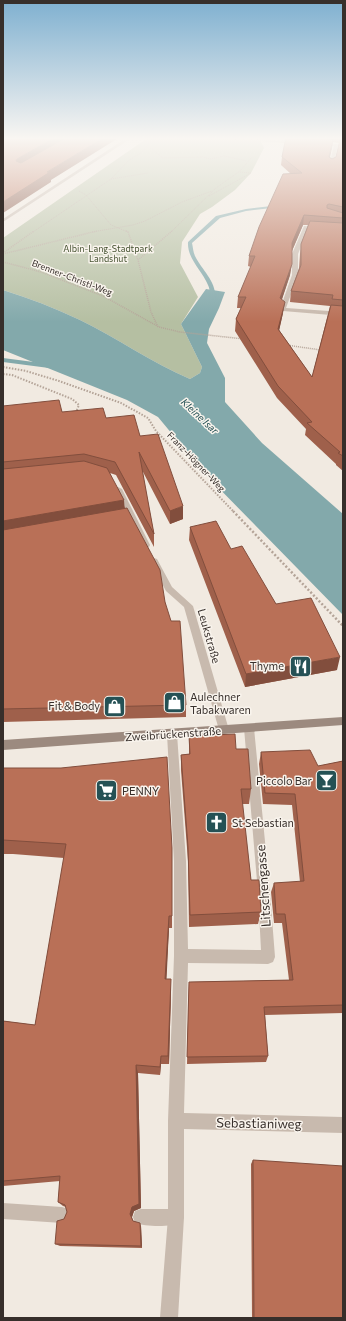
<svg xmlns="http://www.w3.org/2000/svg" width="346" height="1321" viewBox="0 0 346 1321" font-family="Commissioner,sans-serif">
	<rect width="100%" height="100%" fill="#f1eae1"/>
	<path fill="#b5bfa2" d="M149 137H260V140L264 148 251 173 235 190 212 207 200 214 182 242 180 263 198 297 181 324 202 367 200 373 190 379C152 363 117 338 80 320 55 308 29 298 3 290V238Z"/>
	<path fill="#83a9ab" d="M206 289 225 292 219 308 209 329 207 343 225 378V402L262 443 343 514V615L207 476 158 417 127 400 3 350V290C29 298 55 308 80 320 117 338 152 363 190 379L200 373 202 367 181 324Z"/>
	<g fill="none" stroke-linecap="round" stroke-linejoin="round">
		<path fill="#83a9ab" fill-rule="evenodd" d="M280 205 281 207 246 211 220 218 192 243C193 247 193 252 195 256 203 272 218 282 215 302L210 303C209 297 211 291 208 285 202 270 187 259 188 242L216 216 246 209Z
			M3 358 49 364 52 366 49 368 3 362Z"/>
		<path stroke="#b4a498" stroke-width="1" stroke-dasharray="1 1" stroke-linecap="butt" d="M147 145 163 158 203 157 210 159 224 156 247 161
			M111 179 148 173
			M79 191 86 195 111 225 128 232
			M209 196 251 173 239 172
			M33 232 111 179 128 161 142 152 154 137
			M92 232 133 225 145 221 182 202 212 191
			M171 232 216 188 240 171 252 157"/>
		<path stroke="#b4a498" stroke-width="1.5" stroke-dasharray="1 1" stroke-linecap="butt" d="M126 231 128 232 138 260
			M3 253 34 231
			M3 254 97 231
			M3 262 41 272 103 296 159 327 180 332 244 339
			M158 327 151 312 138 260 172 231
			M286 345 321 350"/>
		<path stroke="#b4a498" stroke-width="2" stroke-dasharray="1.5 1.5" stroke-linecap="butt" d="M3 367 26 371 59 381 121 403 148 418 156 431 234 512
			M3 374 12 375 72 399 79 405 76 412"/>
		<path stroke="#b4a498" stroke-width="2.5" stroke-dasharray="2 2" stroke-linecap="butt" d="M233 511 343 626"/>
		<path fill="#c8baae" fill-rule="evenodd" d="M336 144 338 145 333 166 331 167 329 166 334 145Z
			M3 1203 62 1207 68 1209 70 1215 68 1221 62 1223 3 1219Z
			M141 1209H176L182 1211 184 1217 182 1223C171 1227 146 1227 135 1223L133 1217 135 1211Z"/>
		<path fill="#c8baae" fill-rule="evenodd" d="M128 137H133L3 222V219Z
			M200 137H227L300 143 298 144Z
			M319 143 343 145V147L320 145Z
			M304 226 343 230V232L308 229 298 254V275L286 308 343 312V316L283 311 280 309 292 275V254Z
			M115 487H118L122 489 150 545 149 547H143L129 519 119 521 115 518 116 516 127 514 114 489Z
			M154 558 157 559 172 587 193 606 229 730 228 733 224 734 220 733 219 730 184 607 166 591 150 561Z
			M249 724 253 725 254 728 270 893 275 957 273 962 268 964 188 963 184 1113 343 1117V1133L184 1129V1217L178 1318H160L168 1217V1121L174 956V861L167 734 168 731 172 730 176 731 177 734 186 861 188 949 261 950 258 893 244 728 245 725Z"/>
		<path fill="#9c8a7f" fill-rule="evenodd" d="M343 717V725L3 750V740Z"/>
	</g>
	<path fill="#9f604b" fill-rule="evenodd" d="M286 137H343V471L336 465V464L305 435 306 429 277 398 235 331 236 319 241 308H237L238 297 251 267 248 266 249 256 291 174 281 165 282 157ZM333 142 339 143 336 157 332 159 329 157ZM303 225H308L301 244 300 254 299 268 291 291 290 302 330 306 312 377 279 330 283 313 282 299 290 275 292 251Z
		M3 406 62 412 106 418 140 436 183 519 170 524 142 470 154 534V547L116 475 110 473 165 602 186 705V717L3 722Z
		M190 527 231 549 276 604 337 670 245 687 189 540Z
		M189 736 236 749 251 789 249 804H242L251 880 261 912 258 924 189 927 188 861 181 770V755L189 754Z
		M261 752 318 766 343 761V1013L265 1015 268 1056 266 1062 187 1064 189 982 289 980 282 923H274L271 892 274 883 300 882 292 805 263 804 259 764Z
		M3 768 172 848V928H169L166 979 171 990 169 1064H161L160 1075 138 1073 141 1208 134 1211 132 1217 133 1221 141 1226 142 1248 60 1246 55 1244 67 1212 66 1207 63 1206 58 1202 60 1181 3 1186V1021L35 1025 64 858 13 854H3Z
		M253 1160 343 1318H252L251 1164Z"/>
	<path fill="#824e3d" d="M56 137H72L18 171 16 161 17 159Z
		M105 137H120L51 180V182L3 213V202L47 172Z
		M333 139 332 148 328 166 329 157Z
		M304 215 303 225 291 253 292 243Z
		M292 264 290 275 279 308 280 298Z
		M285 302 283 313 277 340 278 329Z
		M124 500 125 513 3 534V521Z
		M183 506V519L170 524V511Z
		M340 657 337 670 245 687 246 674Z
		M169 916V928L166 990 165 979Z
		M171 979V990L169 1064 168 1056Z
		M161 1056V1064L160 1075V1067Z
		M136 1065 138 1073 141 1208 134 1211 132 1217 130 1214Z
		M140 1223 141 1226 142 1248 141 1246Z"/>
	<path fill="#b97057" stroke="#824e3d" d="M3 137H56L17 159 16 161 21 163 67 137H105L47 172H50L3 202Z
		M286 137H307L333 139 329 157 332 159 336 157 340 140 343 139V207L329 204 327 205V208L343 213V218L304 215 292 243V264L280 298 285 302 278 329 312 377 331 305 343 306V456L338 453 340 452 307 423 312 422 278 386 236 319 246 297H238L255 256H249L259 227 283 174 302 173 282 157Z
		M310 221 343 223V300L332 299 333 295 291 291 301 265V244Z
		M59 400 62 412 103 408 106 418 134 415 140 436 158 434 183 506 170 511 139 452 154 534 115 462 84 454 3 462V406Z
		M84 461 107 468 124 500 3 521V469Z
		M127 508 160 570 165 602 171 621H180L186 705 3 709V530Z
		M216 521 231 549 242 546 276 604 311 598 340 657 246 674 190 527Z
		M235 734 236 749H248L251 789H241L251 880H259L261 912 190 915 188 847 181 755 190 754 189 736Z
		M310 750 318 766 343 761V1005L264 1007 268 1056 187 1057 189 982 293 980 285 914H276L274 883 304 881 295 794 265 793 261 752Z
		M167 757 172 848V916H169L165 979H171L168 1056H161L160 1067 136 1065 139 1204 132 1207 130 1214 133 1221 140 1223 141 1246 55 1244 57 1221 64 1219 67 1212 65 1205 58 1202 60 1176 3 1181V1021L35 1025 66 844 3 840V768H61Z
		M253 1160 343 1166V1318H254Z"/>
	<linearGradient id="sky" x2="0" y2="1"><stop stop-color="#7fb0d0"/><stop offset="0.43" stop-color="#f9f6f2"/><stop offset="1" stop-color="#f9f6f2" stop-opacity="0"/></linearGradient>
	<rect width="346" height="322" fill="url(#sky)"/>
	<defs>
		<symbol id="restaurant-square" viewBox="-11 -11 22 22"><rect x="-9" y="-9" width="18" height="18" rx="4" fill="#255155" stroke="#f9f4ed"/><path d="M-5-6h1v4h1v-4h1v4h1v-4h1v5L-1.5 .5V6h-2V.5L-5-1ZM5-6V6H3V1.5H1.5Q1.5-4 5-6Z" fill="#fff"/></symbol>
		<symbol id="shop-square" viewBox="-11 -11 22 22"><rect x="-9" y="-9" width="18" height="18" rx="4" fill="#255155" stroke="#f9f4ed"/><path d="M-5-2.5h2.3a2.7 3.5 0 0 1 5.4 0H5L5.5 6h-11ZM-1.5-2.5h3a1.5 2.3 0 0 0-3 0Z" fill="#fff"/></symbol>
		<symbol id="bar-square" viewBox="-11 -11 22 22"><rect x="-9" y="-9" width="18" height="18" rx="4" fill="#255155" stroke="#f9f4ed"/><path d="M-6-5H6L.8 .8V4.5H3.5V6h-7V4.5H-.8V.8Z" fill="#fff"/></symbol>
		<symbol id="supermarket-square" viewBox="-11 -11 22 22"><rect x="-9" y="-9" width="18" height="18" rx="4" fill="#255155" stroke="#f9f4ed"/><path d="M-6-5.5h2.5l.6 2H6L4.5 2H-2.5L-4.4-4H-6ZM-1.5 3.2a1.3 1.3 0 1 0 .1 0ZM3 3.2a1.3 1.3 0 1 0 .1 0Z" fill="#fff"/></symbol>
		<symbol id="church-square" viewBox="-11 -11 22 22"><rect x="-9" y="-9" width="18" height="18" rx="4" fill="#255155" stroke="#f9f4ed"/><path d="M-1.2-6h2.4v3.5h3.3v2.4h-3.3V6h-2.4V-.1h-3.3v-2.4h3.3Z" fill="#fff"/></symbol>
	</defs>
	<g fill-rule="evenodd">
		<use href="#restaurant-square" x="288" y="654" width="25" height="25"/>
		<use href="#shop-square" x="162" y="690" width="25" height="25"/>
		<use href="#shop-square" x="102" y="694" width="25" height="25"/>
		<use href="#bar-square" x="314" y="768" width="25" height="25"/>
		<use href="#supermarket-square" x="94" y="778" width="25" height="25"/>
		<use href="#church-square" x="204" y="810" width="25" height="25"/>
	</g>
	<g text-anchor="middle" stroke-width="3" stroke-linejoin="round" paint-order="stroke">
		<g font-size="9" fill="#465332" stroke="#f9f4ed">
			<text x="108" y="252">Albin-Lang-Stadtpark<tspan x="108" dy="10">Landshut</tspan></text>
		</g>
		<g font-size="9" fill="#372f2b" stroke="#f9f4ed">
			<text transform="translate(72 278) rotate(21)" y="3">Brenner-Christl-Weg</text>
			<text transform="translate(196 462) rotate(46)" y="3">Franz-Högner-Weg</text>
		</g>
		<g font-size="10" font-style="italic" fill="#255155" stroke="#f9f4ed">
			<text transform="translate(200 416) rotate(43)" y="4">Kleine Isar</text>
		</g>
		<g font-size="11" fill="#372f2b" stroke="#f9f4ed">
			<text transform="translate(209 636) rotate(74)" y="4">Leukstraße</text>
			<text transform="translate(173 734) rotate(-4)" y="4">Zweibrückenstraße</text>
		</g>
		<g font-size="11" fill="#372f2b" stroke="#f9f4ed" text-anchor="end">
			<text x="284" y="670">Thyme</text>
			<text x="190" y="701" text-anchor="start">Aulechner<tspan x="190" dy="13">Tabakwaren</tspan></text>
			<text x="100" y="710">Fit &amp; Body</text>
			<text x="312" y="785">Piccolo Bar</text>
			<text x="122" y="795" text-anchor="start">PENNY</text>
			<text x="232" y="827" text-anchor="start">St Sebastian</text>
		</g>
		<g font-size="13" fill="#372f2b" stroke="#f9f4ed">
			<text transform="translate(263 886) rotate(-94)" y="5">Litschengasse</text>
			<text transform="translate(259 1123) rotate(1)" y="5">Sebastianiweg</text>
		</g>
	</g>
	<rect width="346" height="1321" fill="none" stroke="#372f2b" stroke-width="8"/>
</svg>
